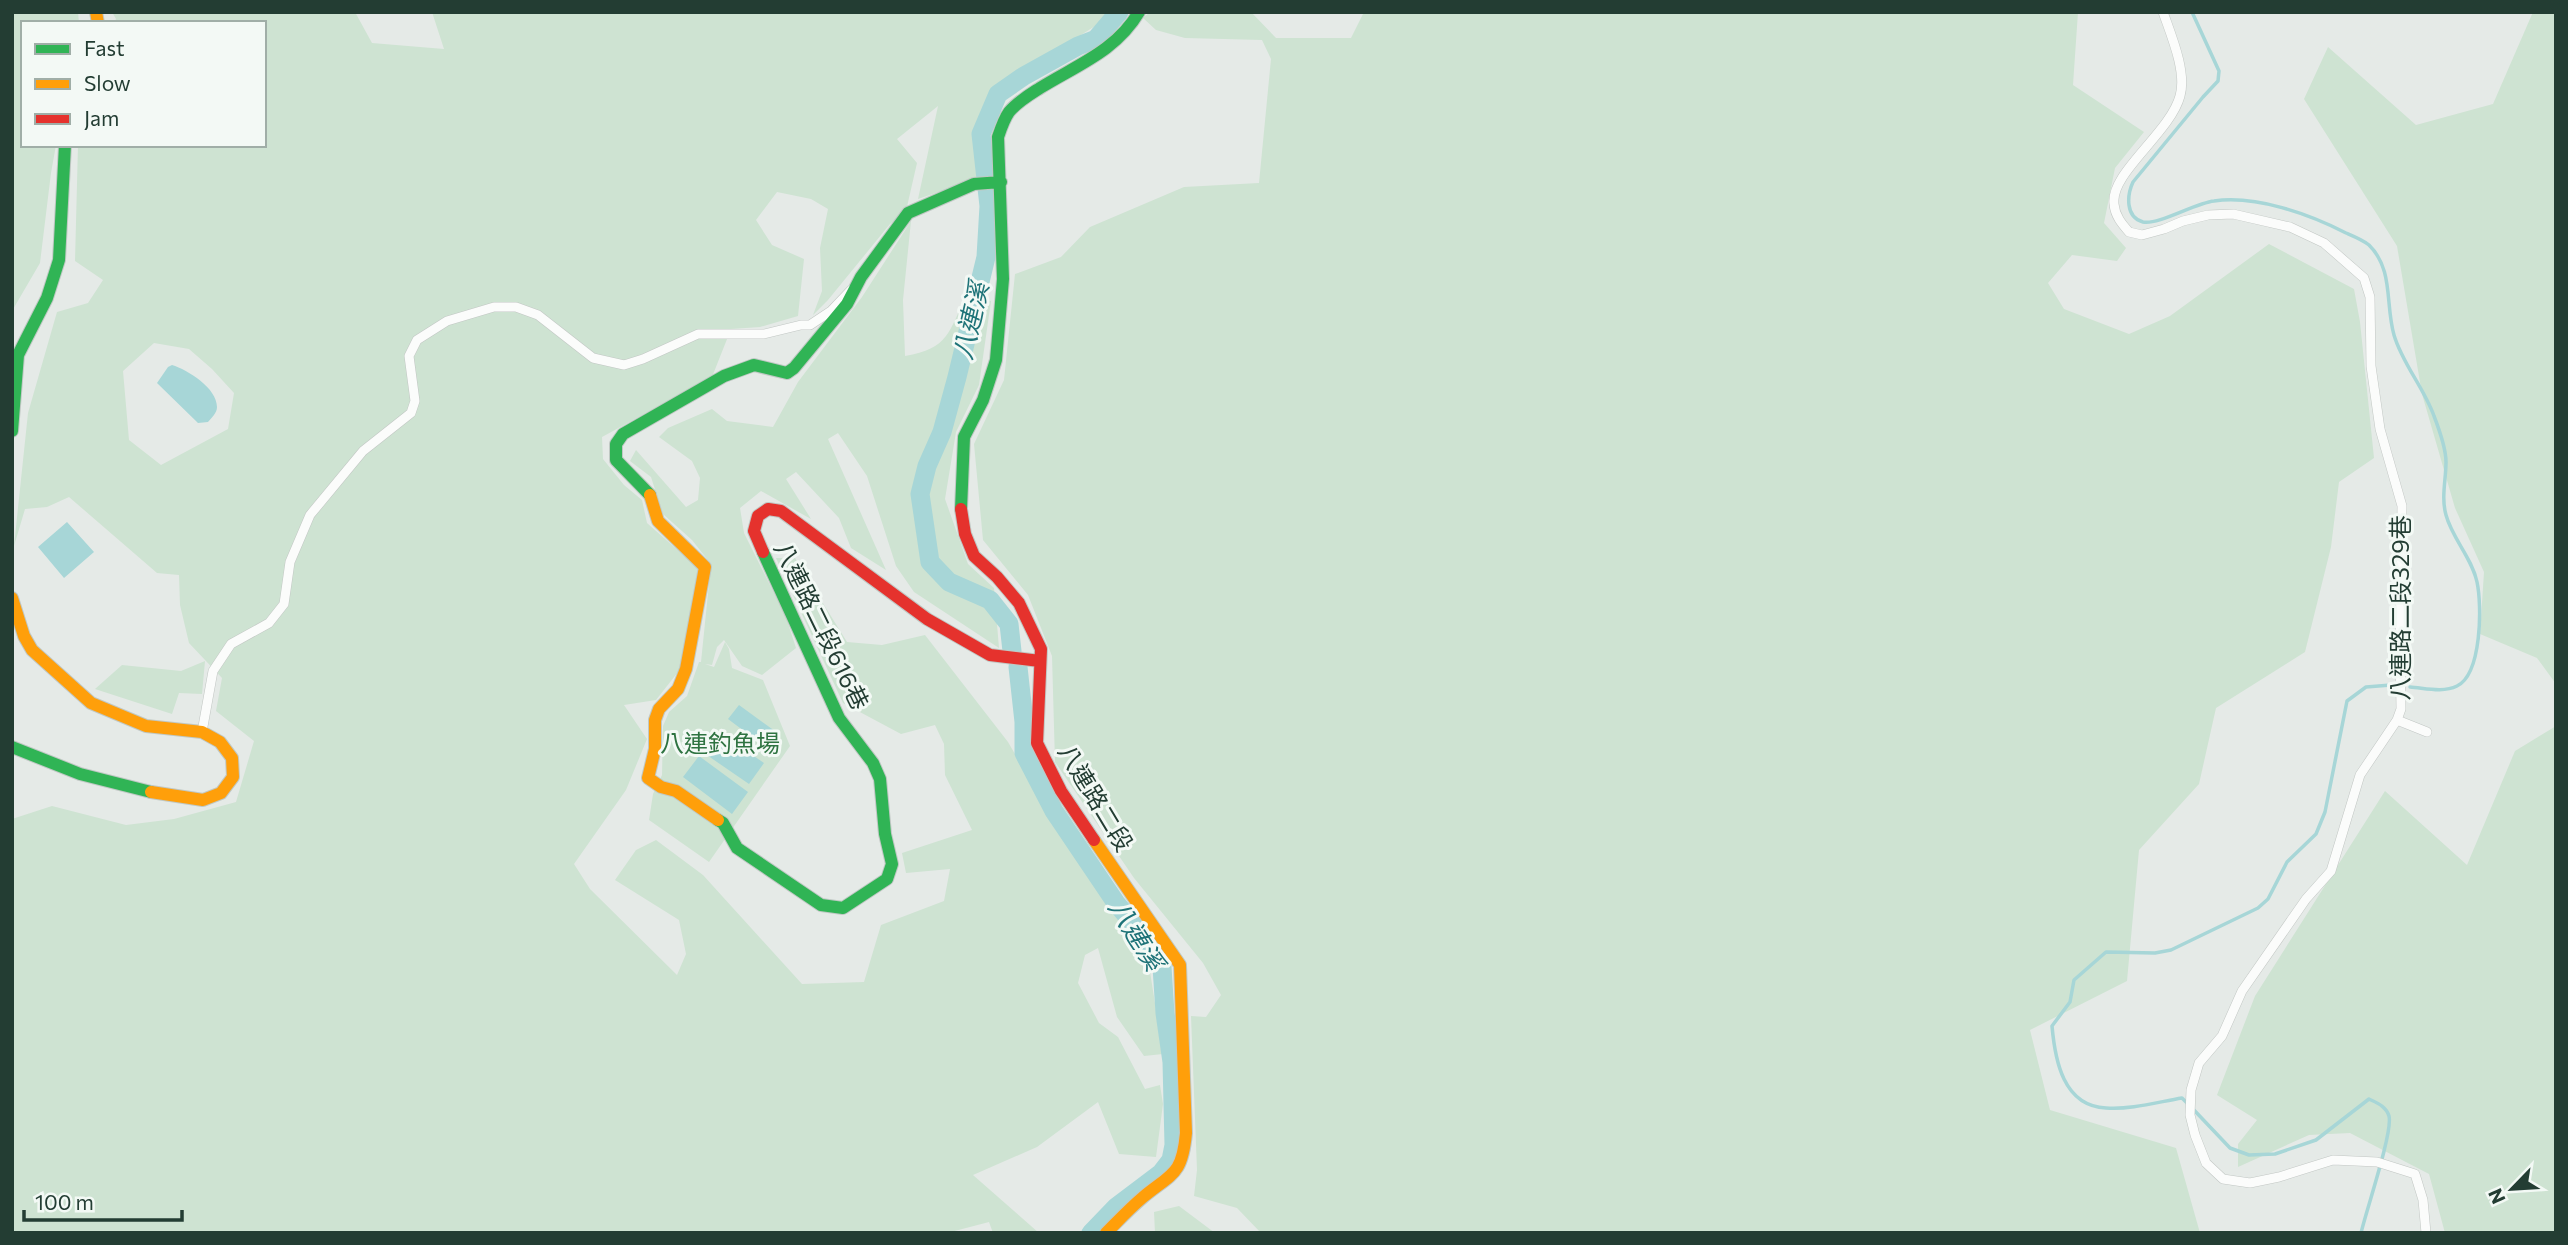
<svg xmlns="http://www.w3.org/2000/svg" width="2568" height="1245" viewBox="0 0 2568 1245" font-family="Commissioner,'Noto Sans TC',sans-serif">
	<rect width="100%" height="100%" fill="#e5eae7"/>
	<path fill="#cee3d2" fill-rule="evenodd" d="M12 12H78L79 23H23V145H56L51 173 40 263 12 311Z
		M112 12H355L372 43 444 49 432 12H1107L1100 23 1011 79 973 129 977 179 918 199 938 106 897 139 917 163 906 211 890 224 828 300 813 315 822 291 820 248 828 209 811 199 777 192 756 220 772 245 804 259 798 316 760 327 731 329 712 377 602 437 603 459 624 485 642 500 647 523 698 568 682 667 656 700 624 705 647 739 626 790 574 864 590 889 677 975 686 954 679 920 615 880 636 850 656 840 703 875 802 984 864 982 881 925 944 901 950 869 906 873 902 853 972 830 945 775 944 744 935 725 901 734 843 703 776 558H795L847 642 882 645 925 635 1008 742 1049 813 1148 959 1163 1054 1144 1056 1117 1017 1098 948 1085 955 1078 983 1099 1023 1118 1037 1145 1089 1160 1085 1163 1104 1156 1157 1119 1154 1098 1102 1037 1147 973 1175 1039 1233H993L989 1222 947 1233H12V819L52 806 126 825 174 819 236 802 254 741 216 711 222 678 189 643 180 605 179 575 157 573 69 497 47 507 25 509 14 546 28 413 57 312 88 303 103 280 75 261 78 145H264V23H114L116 19ZM154 343 189 349 212 369 234 393 228 429 161 465 129 440 123 371Z
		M1150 12H1251L1276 38H1351L1364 12H2078L2073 85 2144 132 2115 168 2104 223 2126 248 2117 261 2072 255 2048 283 2064 309 2129 334 2170 316 2269 244 2354 289 2360 322 2374 458 2339 482 2331 547 2305 652 2216 708 2199 784 2139 850 2127 981 2030 1030 2050 1110 2176 1148 2200 1233H1261L1237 1208 1194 1196 1197 1170 1191 1016 1206 1017 1221 995 1203 963 1134 878 1055 762 1052 656 1028 595 983 540 974 444 1004 380 1015 274 1061 257 1090 227 1184 187 1259 183 1271 59 1262 40 1185 38 1156 30 1143 18Z
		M2533 12H2556V684L2537 658 2480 634 2484 572 2455 508 2422 394 2397 246 2304 99 2328 47 2416 125 2493 104Z
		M911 221 903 300 905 356C949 349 949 331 966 296L991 301 979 385 956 432 945 499 968 564 994 588 999 648 914 592 896 566 867 476 838 433 828 439 886 570 851 548 839 518 796 472 786 479 811 519 761 491 740 508 744 533 786 617 796 648 762 675 742 666 724 640 717 647 712 665 705 664 714 667 725 642 729 649 732 668 763 680 790 746 709 862 649 820 653 794 662 775 663 726 669 712 687 696 699 662H701L711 564 692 540 663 514 651 477 630 461 636 450 686 507 698 500 700 478 692 461 659 437 668 428 712 409 727 421 773 427 798 382 862 297Z
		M205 661 202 694 179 693 172 714 95 689 122 665 181 671Z
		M2556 726V1233H2445L2429 1174 2350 1133 2309 1135 2238 1167V1144L2257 1120 2217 1095 2255 996 2385 791 2467 865 2515 751Z
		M1179 1206 1215 1233H1155L1154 1212Z"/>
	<path fill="#a7d6d7" d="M172 365C188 370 217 388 217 407 217 413 212 417 208 422L198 423 157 383 168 367Z
		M67 522 94 552 64 578 38 547Z
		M739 705 779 734 768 749 728 719Z
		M716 730 764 763 749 784 701 751Z
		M699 756 748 792 732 814 683 777Z"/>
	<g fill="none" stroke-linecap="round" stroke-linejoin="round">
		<path stroke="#a7d6d7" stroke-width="3.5" d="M2192 12 2219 71 2218 81 2203 97 2133 182C2127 195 2125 217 2143 222 2159 225 2195 203 2214 201 2256 195 2309 214 2346 233 2353 236 2363 240 2369 245 2394 270 2385 304 2394 335 2402 363 2424 388 2434 416 2439 429 2446 448 2446 462 2446 480 2441 497 2446 515 2452 538 2472 558 2477 582 2482 605 2482 674 2457 686 2443 693 2425 688 2410 687
			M2187 1103 2182 1098C2158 1102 2130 1110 2106 1108 2063 1106 2055 1060 2052 1026L2070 1002 2074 980 2106 952 2155 953 2171 950 2258 908 2268 899 2287 862 2316 834 2325 812 2347 701 2366 687 2391 685
			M2193 1109 2230 1148 2249 1155 2275 1154 2316 1140 2369 1099C2377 1103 2386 1106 2389 1116 2393 1132 2366 1211 2361 1233"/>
		<path stroke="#a7d6d7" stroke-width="19" d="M1012 651 1009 624 990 600 949 582 930 562 920 494 927 466 942 432 957 377 986 257 989 206 981 134 998 94 1024 76 1078 46 1096 39 1119 12
			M1018 667 1024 722V753L1054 811 1116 903 1148 941 1162 967 1165 1013 1172 1062 1174 1145 1171 1160 1161 1173 1116 1207 1091 1233"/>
		<defs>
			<path id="street" d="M2163 12C2171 35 2187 72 2180 96 2170 133 2110 173 2114 204 2115 216 2122 224 2129 232L2142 235 2164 229 2183 221 2208 215 2233 214 2290 227 2324 243 2364 278 2370 297 2371 366 2380 429 2402 506 2400 645 2401 709 2397 720 2360 775 2331 871 2306 899 2242 991 2222 1036 2199 1063 2191 1090 2190 1115 2195 1135 2206 1163 2223 1179 2250 1183 2279 1177 2333 1160 2377 1162 2415 1174 2423 1200 2426 1233
				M2397 720 2427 732
				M202 732 213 671 231 644 269 623 284 604 290 562 310 515 363 451 411 413 415 401 409 356 417 340 447 321 494 307H516L538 315 593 358 624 365 643 359 698 334H764L801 325H810L831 311 851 290"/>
			<path id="fast" d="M12 431 18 355 47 298 59 260 65 145
				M650 495 616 460V444L623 434 724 376 754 365 787 373 794 368 847 304 861 277 908 213 974 184 1001 182
				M961 509 964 437 983 400 996 360 1003 279 998 137C1001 128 1004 119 1009 112 1017 102 1029 95 1040 88 1077 65 1116 51 1139 12
				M12 747 80 774 151 792
				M718 820 723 823 737 848 821 905 843 908 887 879 892 864 885 834 880 779 873 763 839 718 763 552"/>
			<path id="slow" d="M96 12 98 23
				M650 495 658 521 705 567 686 669 678 689 659 709 655 720V749L648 778 661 787 676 791 718 820
				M12 598 24 636 32 650 91 703 146 726 202 732 220 742 232 758 233 777 221 793 203 800 151 792
				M1094 840 1180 965 1186 1133C1182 1176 1172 1173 1142 1198 1129 1209 1118 1221 1106 1233"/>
			<path id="jam" d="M961 509 965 534 974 556 997 577 1019 603 1041 649 1037 743 1061 791 1094 840
				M763 552 754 531 758 516 768 509 781 511 927 619 990 655 1040 661"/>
		</defs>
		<use href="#street" stroke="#c2c7c4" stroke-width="10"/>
		<use href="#fast" stroke="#c0c8c4" stroke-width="14"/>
		<use href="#slow" stroke="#c0c8c4" stroke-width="14"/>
		<use href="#jam" stroke="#c0c8c4" stroke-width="14"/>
		<use href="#street" stroke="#fbfcfb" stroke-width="9"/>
		<use href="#fast" stroke="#30b455" stroke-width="12"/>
		<use href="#slow" stroke="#ff9f0a" stroke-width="12"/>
		<use href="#jam" stroke="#e5322d" stroke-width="12"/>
	</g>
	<g text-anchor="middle" stroke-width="6" stroke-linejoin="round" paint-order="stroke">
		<g font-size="24" fill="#233d33" stroke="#f3f9f5">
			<text transform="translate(2401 608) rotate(-90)" y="8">八連路二段329巷</text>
			<text transform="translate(821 626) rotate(64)" y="8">八連路二段616巷</text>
			<text transform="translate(1095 798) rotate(59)" y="8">八連路二段</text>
		</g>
		<g font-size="24" fill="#2e7341" stroke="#f3f9f5">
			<text x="720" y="752">八連釣魚場</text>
		</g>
		<g font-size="26" font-style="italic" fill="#1e7378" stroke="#f3f9f5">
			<text transform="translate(971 321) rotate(-77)" y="9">八連溪</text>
			<text transform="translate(1136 935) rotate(58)" y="9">八連溪</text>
		</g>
	</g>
	<rect width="2568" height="1245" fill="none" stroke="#233d33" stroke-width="28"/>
	<rect x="21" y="21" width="245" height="126" fill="#f3f9f5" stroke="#a0aea7" stroke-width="2"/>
	<rect x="35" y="44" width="35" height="10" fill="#30b455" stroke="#a0aea7" stroke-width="2"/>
	<text x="84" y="56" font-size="21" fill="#233d33">Fast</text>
	<rect x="35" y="79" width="35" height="10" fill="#ff9f0a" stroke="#a0aea7" stroke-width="2"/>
	<text x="84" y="91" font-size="21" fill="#233d33">Slow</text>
	<rect x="35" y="114" width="35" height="10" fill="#e5322d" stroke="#a0aea7" stroke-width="2"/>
	<text x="84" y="126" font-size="21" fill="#233d33">Jam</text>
	<g transform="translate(2512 1189) rotate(245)" stroke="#f3f9f5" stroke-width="5" paint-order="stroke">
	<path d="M0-5L12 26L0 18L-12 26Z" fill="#233d33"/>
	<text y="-10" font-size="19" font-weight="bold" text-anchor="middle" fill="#233d33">N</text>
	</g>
	<path d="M24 1210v10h158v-10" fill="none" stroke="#233d33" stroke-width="3.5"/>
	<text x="35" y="1210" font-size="21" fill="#233d33" stroke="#f3f9f5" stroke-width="5" paint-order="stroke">100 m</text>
</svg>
